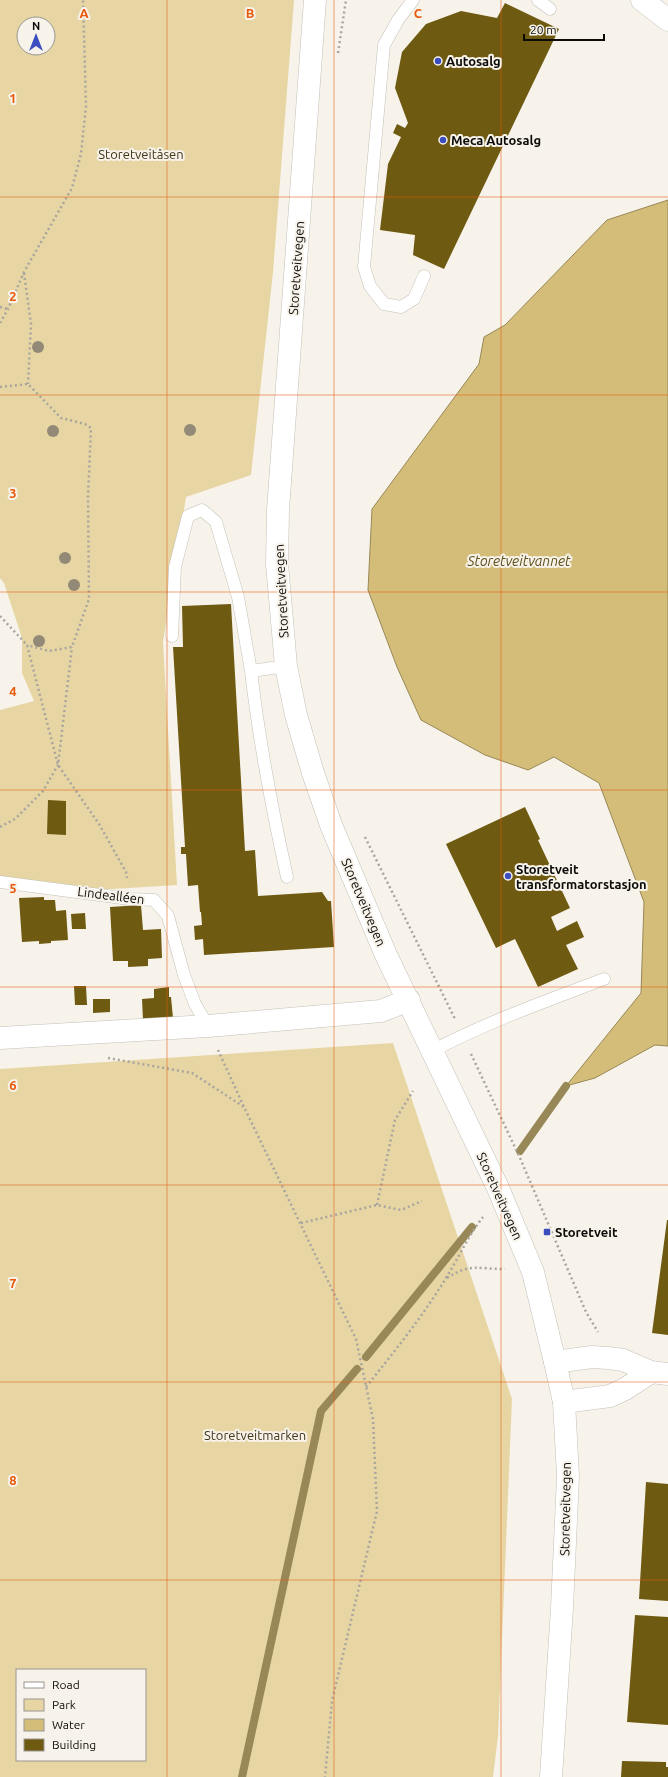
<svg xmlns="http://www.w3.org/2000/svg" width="668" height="1777" viewBox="0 0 668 1777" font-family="Ubuntu,sans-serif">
	<rect width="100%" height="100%" fill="#f7f3ea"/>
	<path fill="#e7d6a4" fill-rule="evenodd" d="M0 0H294L273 272 251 475 186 497 163 642 177 885 80 891 0 877V710L34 701 22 673V638L4 583 0 578ZM24 24H48V48H24Z
		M393 1043 512 1399 498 1736 493 1777H0V1069ZM17 1670H145V1760H17Z"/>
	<path fill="#d4bd79" stroke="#988857" d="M668 200V1046L655 1045 595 1078 566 1086 641 993 644 902 599 783 554 757 528 770 485 755 421 720 397 667 368 590 372 509 479 364 484 337 505 325 607 220Z"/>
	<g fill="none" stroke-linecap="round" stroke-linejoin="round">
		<path stroke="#988857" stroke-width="8" d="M520 1151 566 1086
			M366 1357 472 1227
			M242 1777 321 1411 357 1369"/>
	</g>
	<path fill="#6f5a11" d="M505 3 559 29 444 269 413 255 415 235 380 230 388 164 401 137 393 133 397 124 405 128 408 123 395 88 402 52 426 24 461 11 497 18Z
		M231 604 245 851 255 850 258 896 322 892 328 901H331L334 947 204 955 203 939 195 940 194 926 202 925 201 912H200L198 885 188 886 186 854H181V847H185L173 647H183L182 606Z
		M48 800 66 801V835L47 834Z
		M525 807 540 839 538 840 570 908 551 917 557 931 577 921 584 937 566 945 578 969 538 987 515 939 496 948 446 844Z
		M44 897V900H55L56 911 66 910 68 940 51 941V943L39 944V941L22 942 19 898Z
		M141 905 143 930 161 929 162 958 148 959V966L128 967V961H113L110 907Z
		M85 913 86 929H72L71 914Z
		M74 986H86L87 1005H75Z
		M169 987V997H171L173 1018 143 1020 142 999 154 998V989Z
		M93 999H110V1012L93 1013Z
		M667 1220H668V1335L652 1333Z
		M646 1482 668 1484V1601L639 1599Z
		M635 1615 668 1617V1725L627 1722Z
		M622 1761 666 1762V1767H668V1777H621Z"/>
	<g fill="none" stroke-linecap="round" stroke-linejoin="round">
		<defs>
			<path id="lane" d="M413 0 398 20 384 45 364 267 370 286 384 304 401 307 414 299 424 276
				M538 0 550 9
				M172 636 175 567 188 516 202 510 216 522 238 597 251 671 286 666
				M251 671C259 741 272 809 287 877
				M0 882 130 899 154 900 168 916 184 975 195 1004 208 1026
				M432 1051C487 1022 546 1001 604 979"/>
			<path id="street" d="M642 0 668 20
				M0 1038 208 1026 381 1011 409 1000
				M555 1362 592 1357 608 1358 623 1360 651 1372 668 1374
				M564 1402 610 1396 625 1389 651 1372"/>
			<path id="primary" d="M315 0 278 510 277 564 286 666 296 715 313 773 331 825 386 955 498 1188 533 1272 555 1362 564 1402 568 1476 562 1608 551 1777"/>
		</defs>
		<use href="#lane" stroke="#c3c0b7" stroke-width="13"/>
		<use href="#street" stroke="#c3c0b7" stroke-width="23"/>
		<use href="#primary" stroke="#c3c0b7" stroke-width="23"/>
		<path stroke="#a8a59e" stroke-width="2.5" stroke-dasharray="2 3" stroke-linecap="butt" d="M338 53 346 0
			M24 273 31 324 28 384
			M0 307 8 309
			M0 323 8 309 24 272 72 188 81 154 86 106 83 0
			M0 387 28 384 61 418 85 424 91 428 88 497 89 599 72 647 49 651 27 645
			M0 616 27 645 58 765 99 824 126 872 127 878
			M0 827 15 819 43 791 58 765 72 647
			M365 837 455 1019
			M218 1050 244 1107 356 1339 373 1419 377 1511 332 1701 325 1777
			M471 1054 520 1158 586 1312 598 1332
			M108 1058 192 1073 244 1107
			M377 1205 395 1120 413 1091
			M301 1223 377 1205 401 1210 422 1201
			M447 1278C470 1263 478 1269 505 1269
			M366 1387C394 1352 423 1316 446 1278 459 1257 468 1236 483 1217"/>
		<use href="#lane" stroke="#fff" stroke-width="12"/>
		<use href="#street" stroke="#fff" stroke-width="22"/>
		<use href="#primary" stroke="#fff" stroke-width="22"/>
	</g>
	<g fill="#928a76">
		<circle cx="38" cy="347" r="6"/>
		<circle cx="190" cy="430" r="6"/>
		<circle cx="53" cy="431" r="6"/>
		<circle cx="65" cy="558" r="6"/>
		<circle cx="74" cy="585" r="6"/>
		<circle cx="39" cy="641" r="6"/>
	</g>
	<path fill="none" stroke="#e8590c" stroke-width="1" stroke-opacity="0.55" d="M167 0V1777M334 0V1777M501 0V1777M0 197H668M0 395H668M0 592H668M0 790H668M0 987H668M0 1185H668M0 1382H668M0 1580H668"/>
	<g fill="#3c4dc0" stroke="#f7f3ea" stroke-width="1.5">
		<circle cx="438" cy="61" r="4"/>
		<circle cx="443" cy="140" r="4"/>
		<circle cx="508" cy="876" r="4"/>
		<rect x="543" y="1228" width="8" height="8" rx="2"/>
	</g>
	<g text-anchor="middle" stroke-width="4" stroke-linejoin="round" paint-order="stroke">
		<g font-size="13" font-weight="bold" fill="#0c0b08" stroke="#f7f3ea" text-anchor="start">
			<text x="446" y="66">Autosalg</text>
			<text x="451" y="145">Meca Autosalg</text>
			<text x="516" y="874">Storetveit<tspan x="516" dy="15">transformatorstasjon</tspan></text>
			<text x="555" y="1237">Storetveit</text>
		</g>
		<g font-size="13" fill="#3f3517" stroke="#f7f3ea">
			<text x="141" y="159">Storetveitåsen</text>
			<text x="255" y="1440">Storetveitmarken</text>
		</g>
		<g font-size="13" fill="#0c0b08" stroke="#f7f3ea">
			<text transform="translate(296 268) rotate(-86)" y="5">Storetveitvegen</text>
			<text transform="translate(281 591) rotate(-93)" y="5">Storetveitvegen</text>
			<text transform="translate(111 895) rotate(7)" y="5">Lindealléen</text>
			<text transform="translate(364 902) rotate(67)" y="5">Storetveitvegen</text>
			<text transform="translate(500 1196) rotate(66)" y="5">Storetveitvegen</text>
			<text transform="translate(565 1509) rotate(-89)" y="5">Storetveitvegen</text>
		</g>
		<g font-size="14" font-style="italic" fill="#5f4f1b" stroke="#f7f3ea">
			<text x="519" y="566">Storetveitvannet</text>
		</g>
	</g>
	<g font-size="13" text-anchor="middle" font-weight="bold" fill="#e8590c" stroke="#f7f3ea" stroke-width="4" stroke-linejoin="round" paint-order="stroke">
		<text x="84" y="18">A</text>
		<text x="250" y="18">B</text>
		<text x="418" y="18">C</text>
		<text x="13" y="103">1</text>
		<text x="13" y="301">2</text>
		<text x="13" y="498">3</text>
		<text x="13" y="696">4</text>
		<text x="13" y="893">5</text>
		<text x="13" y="1090">6</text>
		<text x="13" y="1288">7</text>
		<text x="13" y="1485">8</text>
	</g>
	<rect x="16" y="1669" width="130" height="92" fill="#f7f3ea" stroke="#999690"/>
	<rect x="24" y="1682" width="20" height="6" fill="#ffffff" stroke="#999690"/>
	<text x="52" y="1689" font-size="12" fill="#0c0b08">Road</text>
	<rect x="24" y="1699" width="20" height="12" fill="#e7d6a4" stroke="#999690"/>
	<text x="52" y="1709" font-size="12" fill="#0c0b08">Park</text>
	<rect x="24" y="1719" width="20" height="12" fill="#d4bd79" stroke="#999690"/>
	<text x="52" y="1729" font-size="12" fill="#0c0b08">Water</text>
	<rect x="24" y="1739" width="20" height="12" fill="#6f5a11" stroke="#999690"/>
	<text x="52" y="1749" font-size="12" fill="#0c0b08">Building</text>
	<g transform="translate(36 36)"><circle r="19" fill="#f7f3ea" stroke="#999690"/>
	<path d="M0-3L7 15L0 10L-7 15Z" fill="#3c4dc0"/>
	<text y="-6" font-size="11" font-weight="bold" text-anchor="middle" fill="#0c0b08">N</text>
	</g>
	<path d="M524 34v6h80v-6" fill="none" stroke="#0c0b08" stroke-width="2"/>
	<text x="530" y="34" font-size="12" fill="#0c0b08" stroke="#f7f3ea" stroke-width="3" paint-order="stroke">20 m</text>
</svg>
